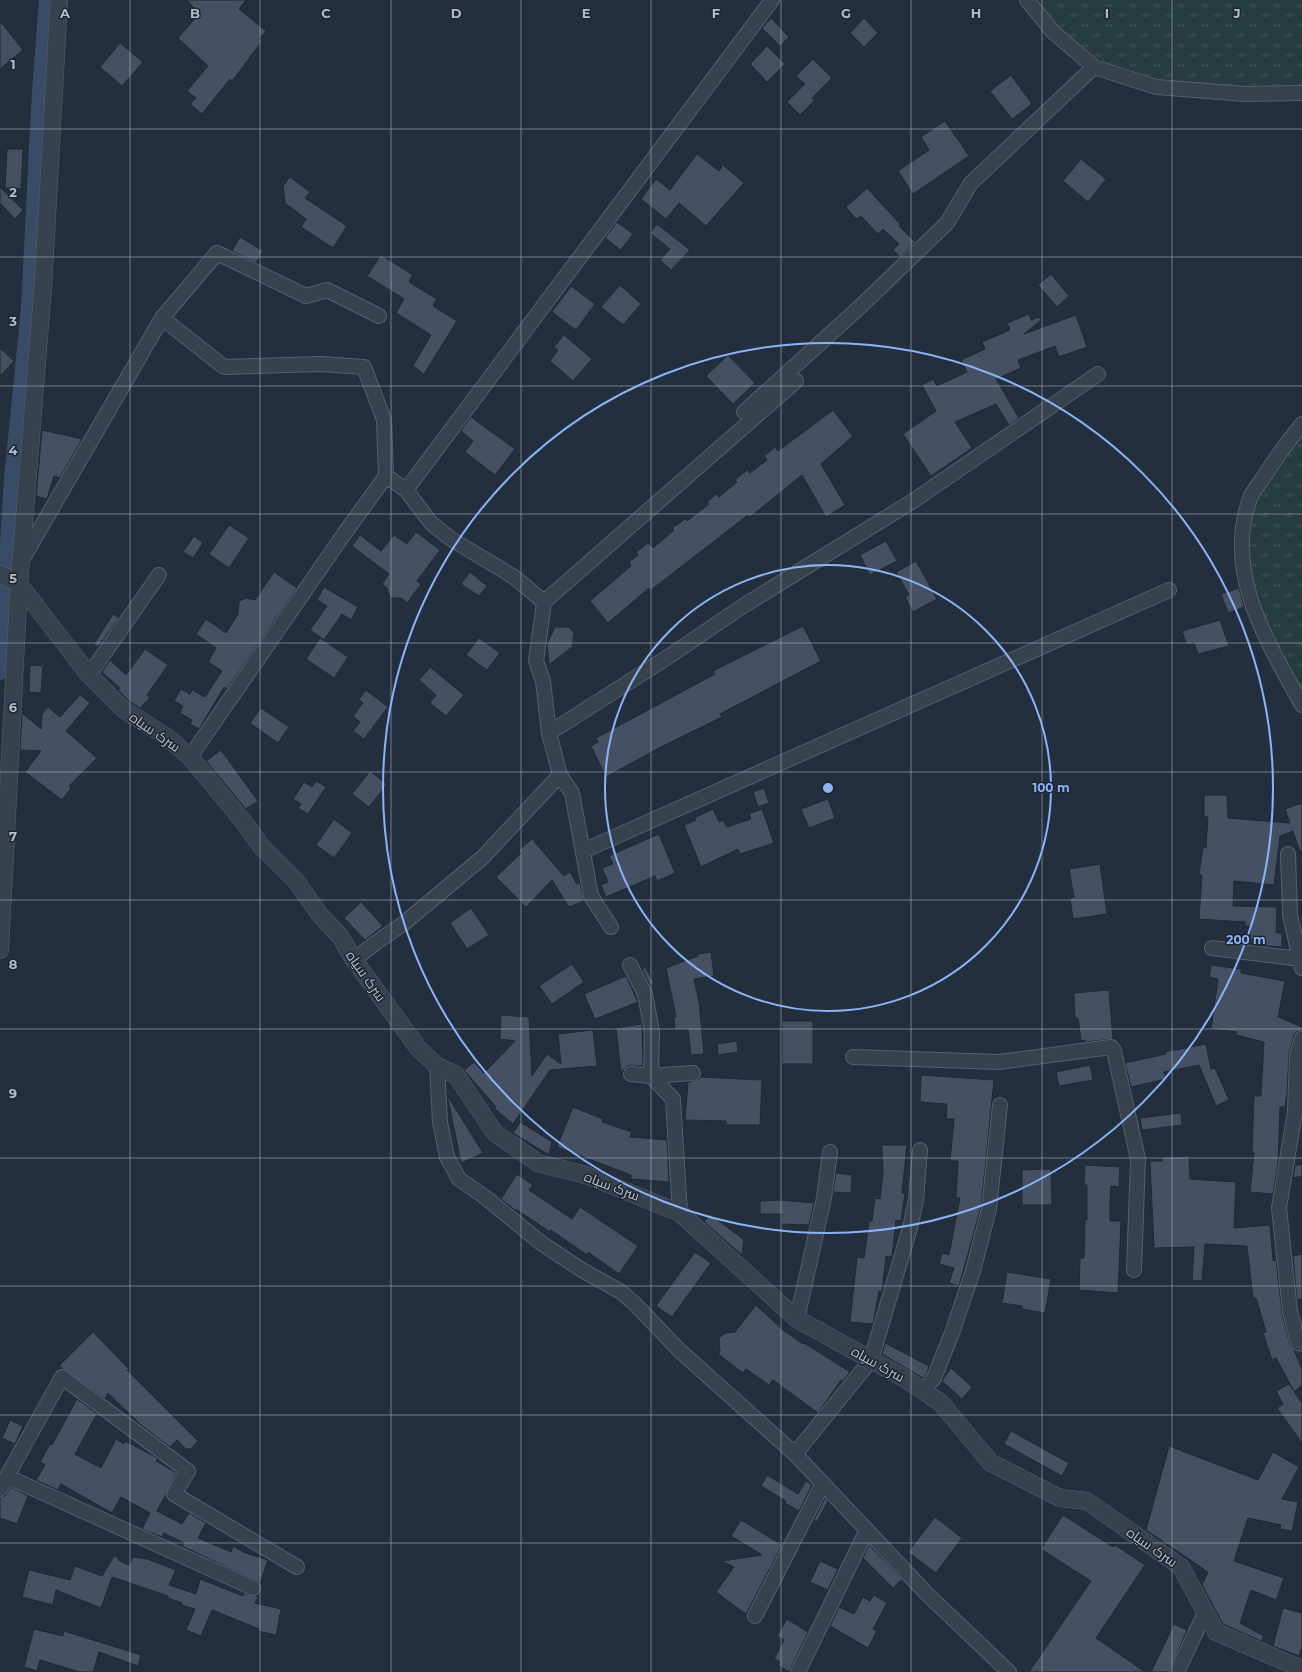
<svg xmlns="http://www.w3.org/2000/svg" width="1302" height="1672" viewBox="0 0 1302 1672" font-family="Montserrat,Cairo,sans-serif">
	<defs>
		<pattern id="grass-tufts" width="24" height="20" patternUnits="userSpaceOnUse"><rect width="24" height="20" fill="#263c3f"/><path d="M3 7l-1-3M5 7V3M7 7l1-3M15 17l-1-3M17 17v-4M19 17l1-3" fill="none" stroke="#435659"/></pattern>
	</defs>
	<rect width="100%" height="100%" fill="#242f3e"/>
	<path fill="url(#grass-tufts)" d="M1027 0H1302V93L1156 87 1094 67Z
		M1302 424V705L1245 580 1251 495Z"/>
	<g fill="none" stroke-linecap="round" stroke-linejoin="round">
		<path stroke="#394c67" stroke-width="16" d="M0 672 12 478 29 308 40 91 47 0"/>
	</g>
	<path fill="#455162" stroke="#1f2835" d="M187 0H246L239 9 266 31 259 39 262 41 239 72 232 81 230 79 202 114 190 104 196 98 187 91 208 66 178 38 199 14Z
		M771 18 789 37 780 46 762 28Z
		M864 18 878 33 864 47 850 33Z
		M0 21 23 50 0 69Z
		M120 43 143 62 122 86 100 67Z
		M767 46 785 64 767 82 750 64Z
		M813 59 832 78 812 98 815 100 800 115 787 102 805 84 796 76Z
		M1011 75 1032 104 1012 119 990 91Z
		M945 121 969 156 913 194 898 171 929 150 921 137Z
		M7 149H23L21 189 5 188Z
		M697 154 719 171 723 165 744 183 706 226 679 203 666 219 641 199 656 179 670 190Z
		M1081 159 1106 179 1088 202 1063 181Z
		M290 177 310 192 305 198 347 226 333 248 301 227 306 219 285 203 283 186Z
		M0 187 23 210 15 219 0 203Z
		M867 188 900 224 899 226 915 242 900 257 893 250 899 244 883 229 878 234 861 216 856 219 846 207Z
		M617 222 633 234 621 250 605 238Z
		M657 224 690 250 671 270 660 260 670 249 650 233Z
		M240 237 263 251 256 263 232 251Z
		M381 255 413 275 409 282 437 299 433 306 457 321 424 374 413 366 431 335 396 313 404 299 367 276Z
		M1051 274 1069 296 1057 307 1038 285Z
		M620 285 641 304 623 325 601 307Z
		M571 286 595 304 576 330 552 312Z
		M1029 314 1031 320 1039 317 1041 320 1024 334 1076 315 1087 347 1059 357 1055 346 1018 360 1021 368 996 379 1019 418 1009 425 996 404 955 422 972 448 931 476 903 434 936 411 922 385 933 379 937 386 967 372 961 360 985 349 982 342 1010 330 1007 323Z
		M564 335 592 359 573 381 550 361 558 350 554 347Z
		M0 348 14 361 0 376Z
		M728 355 755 383 733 404 706 376Z
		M833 410 853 436 821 464 845 505 826 517 802 475 750 517 748 515 651 590 649 588 608 623 590 601 631 566 629 562 638 555 636 552 648 543 653 548 674 530 672 528 685 519 687 521 709 504 707 502 716 494 719 497 737 482 735 480 747 470 750 473 767 460 764 456 775 447 778 451Z
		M471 417 515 449 495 475 465 452 473 441 461 431Z
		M42 430 82 439 60 478 54 476 47 499 36 496Z
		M229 525 249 538 229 568 209 554Z
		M416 532 440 550 417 581 421 584 407 603 401 598H390L387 588 382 584 389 574 352 546 360 535 381 551 394 535 407 544Z
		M194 536 203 543 193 558 183 552Z
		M886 541 897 561 870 575 860 555Z
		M916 561 937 599 913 612 905 597 909 595 896 572Z
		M274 572 297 588 227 689 224 687 199 729 190 724 192 720 180 713 183 706 174 701 181 689 190 694 192 690 205 697 222 671 208 662 216 648 196 634 206 619 226 633 238 614 239 601 246 598 255 600Z
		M470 572 487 586 479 596 461 584Z
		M324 587 358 607 351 620 342 614 324 640 310 630 327 606 317 600Z
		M1239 588 1244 607 1228 613 1221 594Z
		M113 614 119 618 98 647 94 644Z
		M1220 620 1229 646 1198 654 1194 643 1187 645 1182 631Z
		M803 626 821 661 720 714 722 717 659 748 606 777 591 746 598 742 596 738 715 674 713 671Z
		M555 627H569L574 633 572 647 549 665 547 644Z
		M320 638 348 657 334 678 306 659Z
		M479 638 500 653 487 670 466 655Z
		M145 649 168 665 147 695 150 698 140 708 129 701 118 690 120 688 102 672 110 660 126 675Z
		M30 665 43 666 41 693 29 692Z
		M430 667 464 695 446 716 430 703 436 695 419 680Z
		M366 690 388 707 364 739 353 731 360 722 353 716 363 703 359 699Z
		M80 695 90 703 66 731 97 758 69 786 71 788 62 800 25 772 41 751 20 750 22 713 41 729 42 714 48 707 60 717Z
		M261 708 289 727 278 743 250 723Z
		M221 750 258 801 246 809 206 761Z
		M370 771 387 784 369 807 352 794Z
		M316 781 326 787 308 814 298 808 301 804 293 799 304 782 312 787Z
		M764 788 769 803 758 807 753 792Z
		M1204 795H1227L1228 818 1290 823 1285 809 1302 803V851L1300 852 1293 831 1280 836 1274 885 1234 881 1233 906 1277 907 1276 933H1282V947L1256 945V940H1250V926H1245V922L1199 919 1202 875H1199L1203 847 1206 848 1208 817H1204Z
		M828 799 835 818 809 828 801 809Z
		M713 809 719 822 723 820 727 827 751 819 749 814 762 809 774 843 740 854 738 849 701 867 684 825 696 820 694 818Z
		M334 819 352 833 334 858 316 845Z
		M659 834 675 873 657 881 655 876 606 897 601 885 608 882 602 868 613 864 609 856Z
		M532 839 564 876 570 872 577 884 580 883 584 901 569 907 552 880 526 907 496 877 521 853 519 850Z
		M1100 864 1107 914 1073 919 1070 898 1074 897 1069 869Z
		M361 902 383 926 365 940 344 918Z
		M471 908 489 935 467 949 450 923Z
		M711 952 714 976 694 979 699 1002 704 1054 691 1055 688 1029 675 1030 674 1017H676L666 968 698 956V954Z
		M572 964 584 982 552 1004 539 986Z
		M1211 965 1241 969V973L1285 981 1278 1017 1302 1027V1030L1296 1032 1294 1035 1289 1054 1287 1094 1285 1107H1280L1278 1163 1273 1194 1250 1192 1254 1153H1252L1254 1096H1261L1264 1042 1236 1035 1237 1032 1211 1029 1218 979 1209 977Z
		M645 967 654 983 650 985 642 969Z
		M626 976 638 1002 595 1019 584 994Z
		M1109 990 1113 1039 1085 1042V1040L1081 1041 1078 1018H1075L1074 993Z
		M501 1015 529 1017 532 1076 547 1054 561 1064 558 1034 593 1030 597 1066 550 1070 513 1124 494 1108 496 1107 464 1070 474 1062 484 1073 515 1041 500 1039Z
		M782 1021H813V1064H782Z
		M642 1024 643 1066H628L621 1072 616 1028Z
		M737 1041 738 1052 718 1055 717 1044Z
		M1206 1044 1211 1069 1215 1068 1229 1100 1216 1106 1199 1065 1164 1072 1166 1079 1131 1087 1125 1063 1166 1054 1165 1052Z
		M1090 1065 1093 1080 1059 1086 1056 1072Z
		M921 1075 994 1080 981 1207 959 1286 949 1283 954 1268 939 1264 942 1253 949 1255 960 1198H956L958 1161H950L954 1119H946L947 1104 920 1102Z
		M701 1077 762 1080 760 1125H726V1121L685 1120 688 1082 697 1080Z
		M449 1098 483 1153 461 1163 448 1099Z
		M573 1107 603 1119 602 1122 632 1132 630 1137 667 1140 669 1182 631 1179V1175L557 1147Z
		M1181 1113 1182 1125 1142 1130 1140 1118Z
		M520 1122 552 1142 549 1155 513 1133Z
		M882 1145H907L902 1193H905L901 1221 896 1220 892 1257 886 1256 882 1292 879 1291 873 1324 850 1322 857 1257 864 1258 869 1221H872L875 1198 880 1199 883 1174Z
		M1189 1156 1190 1179 1236 1182 1234 1228 1270 1225 1273 1261 1276 1260 1282 1313 1290 1345 1294 1350 1302 1369V1385L1294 1392 1302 1403V1443L1277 1408 1283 1404 1276 1391 1289 1384 1294 1391 1276 1358 1272 1360 1263 1333 1266 1332 1256 1298H1253L1247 1246 1205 1244 1202 1281 1192 1280 1194 1247 1154 1248 1150 1161H1162V1157Z
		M1302 1164V1176L1293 1178 1295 1166Z
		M1085 1165 1120 1167 1119 1187 1111 1186 1110 1204V1221H1121L1118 1293 1079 1290 1080 1258H1084L1085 1220H1087V1185H1084Z
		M1051 1169 1052 1205H1022V1170Z
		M836 1173 852 1175 851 1193 833 1192Z
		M517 1174 533 1185 529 1190 572 1219 580 1207 638 1246 619 1274 588 1252 587 1255 551 1230 550 1232 516 1209 515 1210 501 1199Z
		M779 1200 814 1203 809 1225 781 1224 782 1214H760V1201Z
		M710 1214 744 1240 742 1255 704 1222Z
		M695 1252 711 1263 672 1317 656 1306Z
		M1302 1254V1299L1297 1300 1293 1256Z
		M1007 1272 1051 1279 1045 1313 1022 1309V1306L1002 1303Z
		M756 1305 783 1330 803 1344 804 1343 850 1372 843 1381 841 1380 818 1413 773 1380 769 1385 746 1369 743 1373 718 1354 720 1352 719 1338 725 1333 735 1332Z
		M93 1332 129 1369 127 1370 198 1441 191 1449H186L177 1440 170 1447 141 1425 108 1393 105 1399 59 1366Z
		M885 1343 929 1366 927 1374 923 1378 882 1354Z
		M951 1368 972 1387 962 1399 942 1381Z
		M77 1399 97 1414 75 1454 101 1468 116 1439 124 1444 125 1441 154 1456 158 1459 156 1461 177 1473 157 1511 182 1524 189 1513 206 1523 198 1538 231 1552 233 1546 243 1552 268 1560 260 1583 182 1546 184 1543 164 1533 162 1537 142 1529 150 1513 121 1497 112 1513 61 1484 58 1490 36 1480 45 1465 40 1462 50 1444 52 1445Z
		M10 1420 23 1426 15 1444 2 1438Z
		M1011 1431 1069 1463 1062 1476 1004 1444Z
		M1169 1446 1258 1480 1273 1452 1299 1467 1282 1499 1298 1502 1292 1531 1280 1529 1281 1525 1248 1518 1234 1561 1284 1578 1276 1600 1251 1590 1240 1623 1264 1636 1261 1641 1223 1624 1202 1585 1208 1572 1146 1530Z
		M767 1475 798 1494 806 1481 812 1485 799 1511 785 1503 786 1501 761 1486Z
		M11 1487 28 1496 17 1524 0 1518V1497L5 1496Z
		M825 1498 828 1501 817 1522 814 1520Z
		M1063 1515 1113 1547 1115 1545 1145 1565 1096 1638 1145 1672H1029L1091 1581 1041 1549Z
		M935 1517 962 1538 936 1573 908 1552Z
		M741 1520 782 1545 746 1614 716 1592 734 1567 722 1561 762 1555 731 1536Z
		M869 1545 902 1579 893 1588 863 1558Z
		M114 1556 119 1558 118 1560 129 1565 133 1557 147 1559 176 1570 169 1585 196 1594 200 1579 243 1596 244 1593 256 1596 258 1597 255 1603 281 1609 276 1635 258 1631 259 1629 212 1610 201 1636 186 1630 195 1609 181 1605 182 1603 168 1598V1596L112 1577 101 1608 56 1590 53 1605 22 1597 29 1570 70 1580 75 1566 102 1576Z
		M820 1561 838 1569 828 1590 810 1582Z
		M874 1595 887 1603 873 1629 877 1631 868 1648 830 1626 839 1607 854 1614 863 1597 870 1601Z
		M1283 1608 1302 1613V1647L1299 1656 1273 1646Z
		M787 1619 808 1632 789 1672 778 1665 780 1662 774 1659 784 1640 777 1636Z
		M1174 1624 1187 1630 1169 1672H1151Z
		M34 1629 63 1636 64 1631 141 1655 138 1666 99 1652 93 1672H80L40 1660 37 1671 24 1667Z"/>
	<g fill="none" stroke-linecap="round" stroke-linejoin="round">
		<defs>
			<path id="minor" d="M1027 0 1053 32 1094 67 1156 87 1246 94 1302 93
				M162 318 224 367 321 364 364 367 384 420 386 476
				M744 412 862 305 947 223 971 183 1094 67
				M1302 424C1288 441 1275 459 1263 478 1259 484 1254 490 1251 496 1222 571 1267 641 1302 705
				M406 490 772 0
				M22 560 162 318 217 253 306 296 327 290 379 316
				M89 675 159 575
				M549 733 671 655 743 606 913 501 1098 374
				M190 757 344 534 386 476 406 490 431 523 451 539 514 577 544 602
				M560 775 572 793 591 896 611 927
				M583 851 1169 590
				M1288 854 1290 915 1302 968
				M1212 948 1300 959
				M354 960 374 944 403 924 482 858 560 775 549 733 543 681 536 661 544 602 796 381
				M630 965 645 994 652 1032 651 1076 673 1099 680 1213
				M1302 1038 1297 1056 1295 1112 1279 1208 1290 1311 1298 1343 1302 1344
				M853 1057 999 1062 1111 1047 1114 1051 1138 1159 1134 1270
				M437 1066 440 1122 447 1157 459 1179 485 1197 541 1243 582 1270 621 1292 635 1304 679 1350 795 1454 928 1595 1009 1672
				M631 1074 651 1076 693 1073
				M797 1319 824 1198 830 1152
				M923 1391 934 1378 952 1333 973 1271 989 1209 1000 1105
				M795 1454 871 1360 910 1228 916 1200 920 1150
				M8 1477 253 1588
				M0 1489 62 1377 188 1471 174 1494 297 1567
				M755 1616 823 1483
				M798 1672 867 1530
				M1177 1672 1205 1613"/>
			<path id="tertiary" d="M0 574 19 584 89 675 123 709 167 737 190 757 243 821 261 846 296 881 320 915 340 936 354 960 418 1048 437 1066 456 1075 495 1133 538 1163 586 1175 680 1213 797 1319 904 1378 941 1403 991 1463 1060 1498 1087 1501 1181 1567 1216 1632 1302 1669
				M0 950 19 584 43 287 59 0"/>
		</defs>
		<use href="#minor" stroke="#565f6c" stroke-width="16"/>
		<use href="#tertiary" stroke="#565f6c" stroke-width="18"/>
		<use href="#minor" stroke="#38414e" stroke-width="14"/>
		<use href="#tertiary" stroke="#38414e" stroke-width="17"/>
	</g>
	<path fill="none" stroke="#b4bcc9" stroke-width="1" stroke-opacity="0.55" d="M130 0V1672M260 0V1672M391 0V1672M521 0V1672M651 0V1672M781 0V1672M911 0V1672M1042 0V1672M1172 0V1672M0 129H1302M0 257H1302M0 386H1302M0 514H1302M0 643H1302M0 772H1302M0 900H1302M0 1029H1302M0 1158H1302M0 1286H1302M0 1415H1302M0 1543H1302"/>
	<g fill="none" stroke="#8ab4f8" stroke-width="2">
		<circle cx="828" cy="788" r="223"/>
		<circle cx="828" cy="788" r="445"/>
	</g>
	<g text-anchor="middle" stroke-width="3" stroke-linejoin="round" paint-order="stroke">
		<g font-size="14" fill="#b4bcc9" stroke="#1d2633">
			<text transform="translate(155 732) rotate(35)" y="5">سرک سیاه</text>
			<text transform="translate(366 976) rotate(55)" y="5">سرک سیاه</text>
			<text transform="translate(612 1186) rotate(21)" y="5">سرک سیاه</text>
			<text transform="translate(878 1364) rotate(29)" y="5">سرک سیاه</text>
			<text transform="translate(1152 1547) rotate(35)" y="5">سرک سیاه</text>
		</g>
	</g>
	<g font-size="13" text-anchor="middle" font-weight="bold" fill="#b4bcc9" stroke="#1d2633" stroke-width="3" stroke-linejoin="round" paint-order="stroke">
		<text x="65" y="18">A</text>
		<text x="195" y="18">B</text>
		<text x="326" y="18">C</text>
		<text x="456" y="18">D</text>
		<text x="586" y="18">E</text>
		<text x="716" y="18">F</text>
		<text x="846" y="18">G</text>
		<text x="976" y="18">H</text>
		<text x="1107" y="18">I</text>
		<text x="1237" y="18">J</text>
		<text x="13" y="69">1</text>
		<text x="13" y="197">2</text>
		<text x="13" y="326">3</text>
		<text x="13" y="455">4</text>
		<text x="13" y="583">5</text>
		<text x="13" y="712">6</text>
		<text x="13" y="841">7</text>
		<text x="13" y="969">8</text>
		<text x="13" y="1098">9</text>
	</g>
	<circle cx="828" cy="788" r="6" fill="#8ab4f8" stroke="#1d2633" stroke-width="2"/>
	<g font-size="12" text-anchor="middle" font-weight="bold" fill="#8ab4f8" stroke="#1d2633" stroke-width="3" stroke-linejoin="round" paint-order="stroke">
		<text x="1051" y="792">100 m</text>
		<text x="1246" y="944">200 m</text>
	</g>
</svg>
